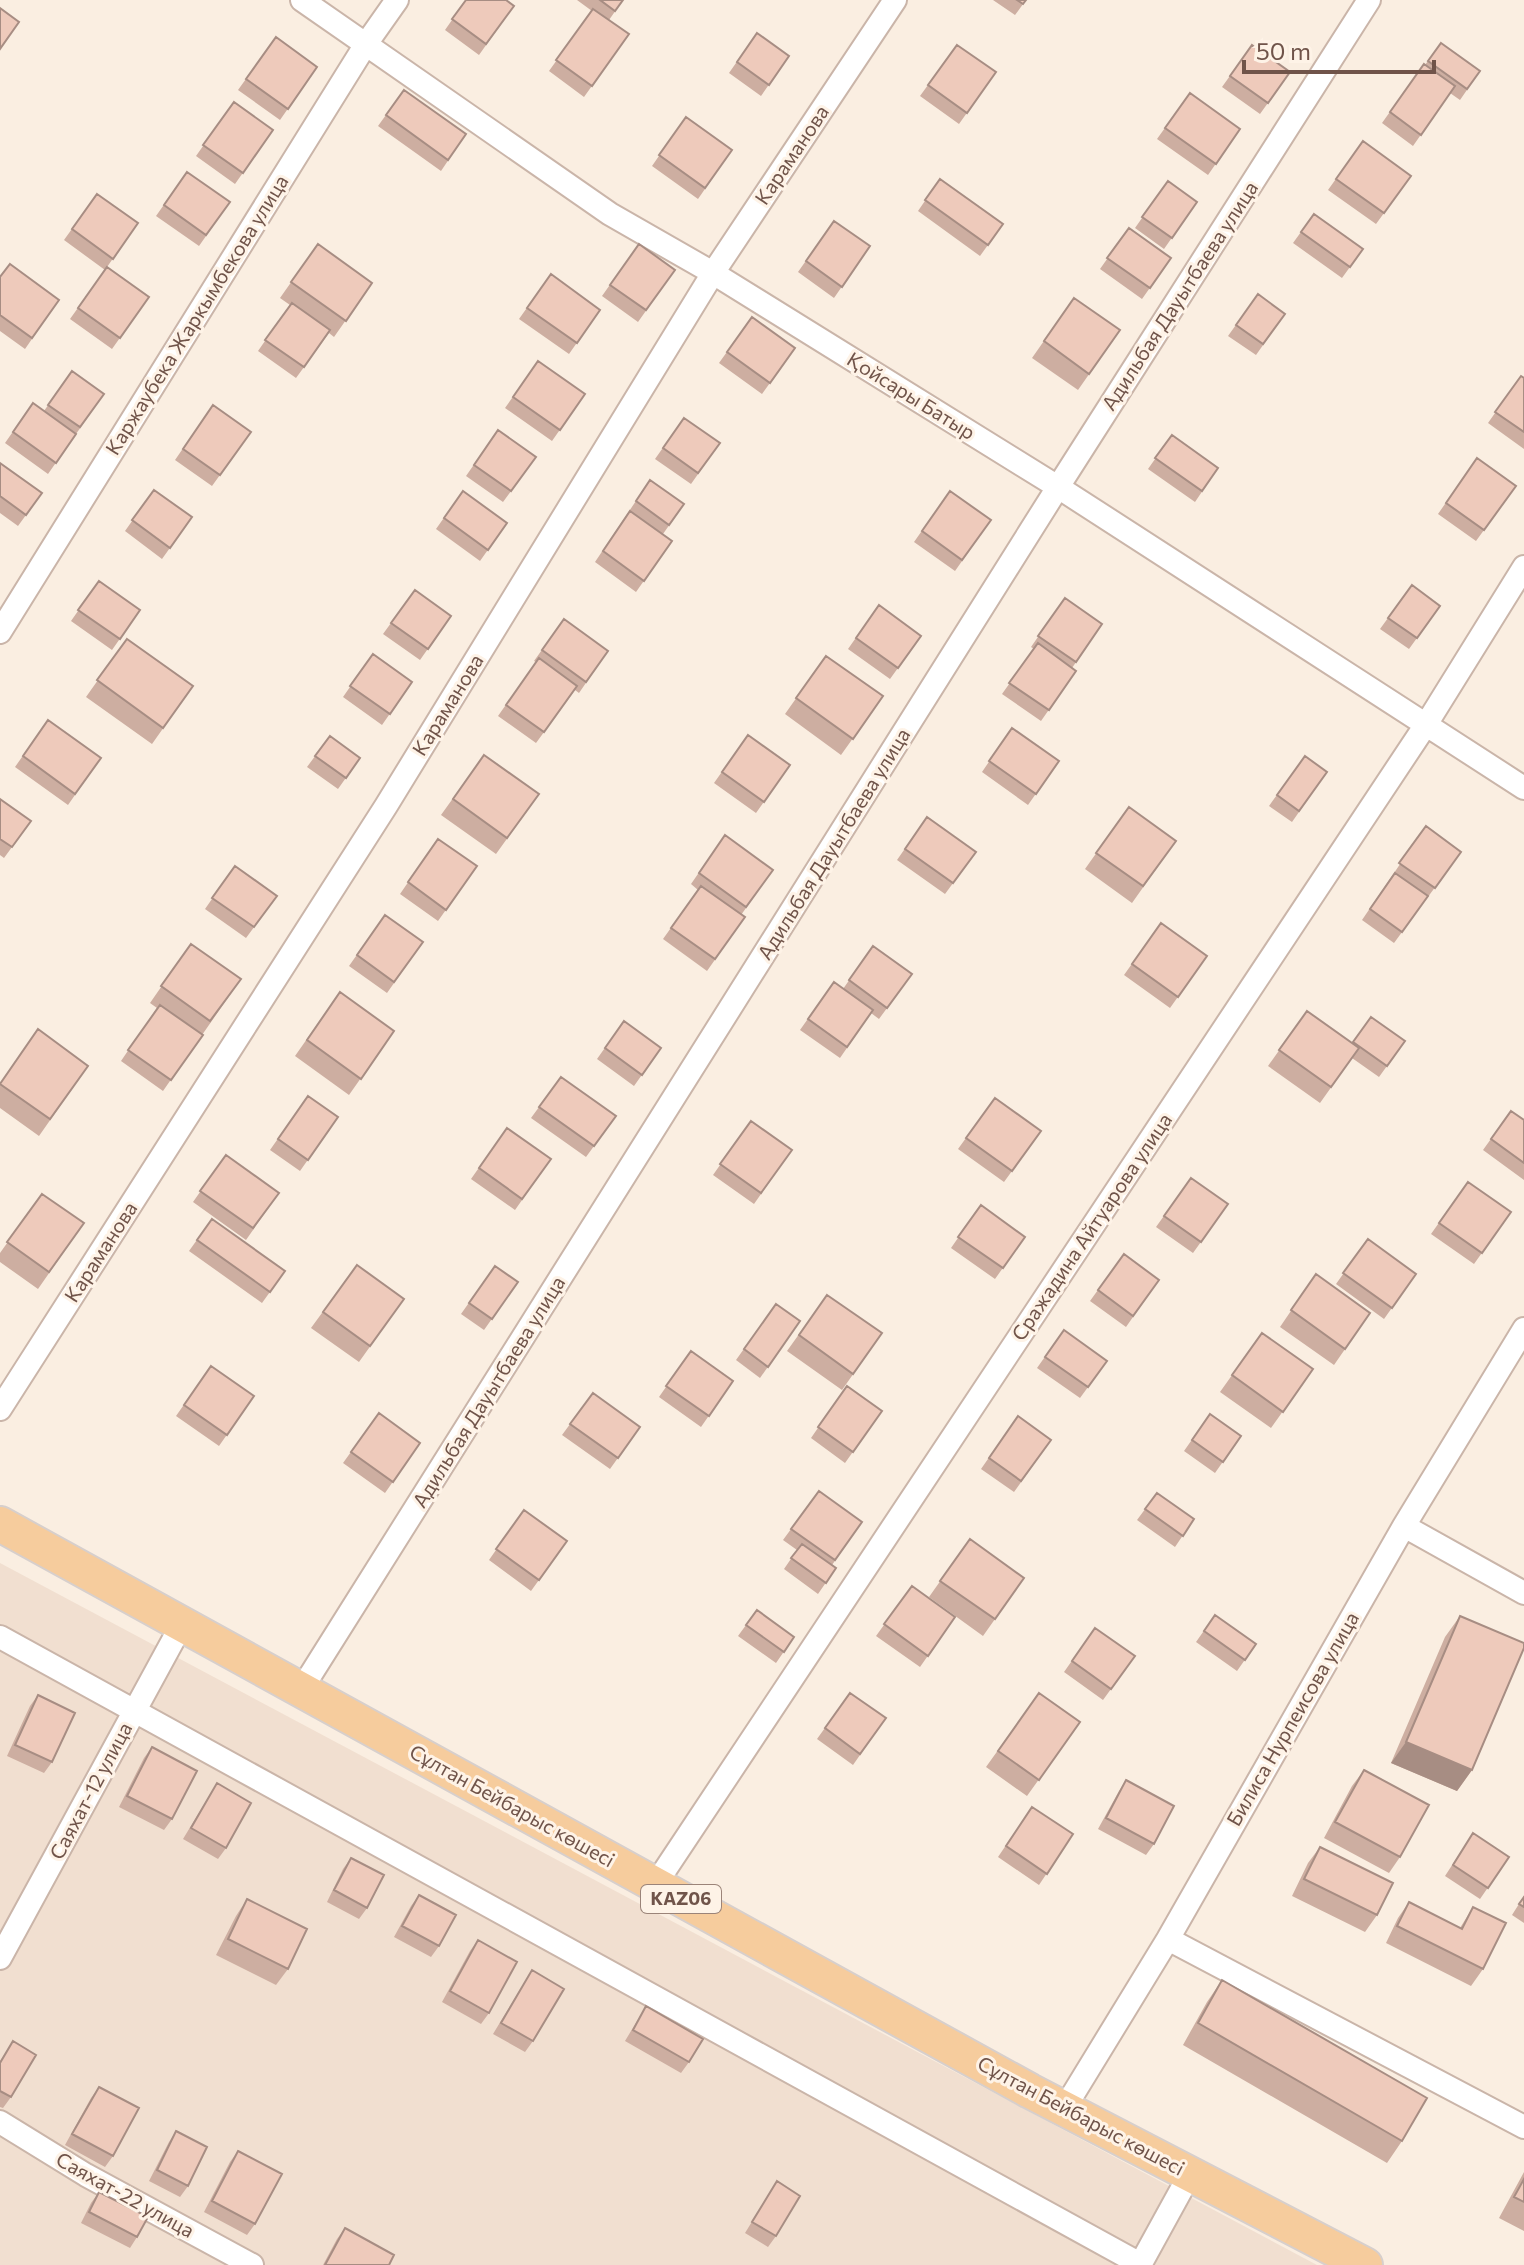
<svg xmlns="http://www.w3.org/2000/svg" width="1524" height="2265" viewBox="0 0 1524 2265" font-family="Commissioner,sans-serif">
	<rect width="100%" height="100%" fill="#faeee1"/>
	<path fill="#f1dfd0" d="M0 1563 1317 2265H0Z"/>
	<g fill="none" stroke-linecap="round" stroke-linejoin="round">
		<defs>
			<path id="street" d="M302 0 610 214 713 273 1058 487 1524 788
				M0 632 366 44 397 0
				M0 1409 386 806 713 273 895 0
				M1404 1526 1524 1593
				M0 1637 1140 2264
				M301 1690 1058 487 1369 0
				M655 1885 1427 723 1524 567
				M1168 1939 1524 2127
				M0 1958 182 1624
				M1064 2109 1168 1939 1404 1526 1524 1329
				M0 2122 86 2175 252 2265
				M1140 2265 1190 2174"/>
			<path id="primary" d="M0 1524 1030 2091 1365 2265"/>
		</defs>
		<use href="#street" stroke="#cab5a9" stroke-width="26"/>
		<use href="#primary" stroke="#d7cfcc" stroke-width="38"/>
		<use href="#street" stroke="#fff" stroke-width="22"/>
		<use href="#primary" stroke="#f6cc9d" stroke-width="34"/>
	</g>
	<path fill="#cdaea1" d="M466 0 514 6 479 55 445 30Z
		M577 0H623L609 20 629 34 584 97 549 71 592 11Z
		M993 0H1026L1015 15Z
		M757 33 789 56 761 96 729 73Z
		M276 37 317 67 280 120 238 90Z
		M1441 43 1480 71 1460 100 1450 93 1413 146 1382 123 1424 64 1425 65Z
		M957 45 996 72 959 124 920 96Z
		M1252 45 1290 72 1260 114 1222 87Z
		M404 90 466 134 441 171 378 126Z
		M1190 93 1240 129 1208 175 1157 139Z
		M234 102 273 130 235 184 196 156Z
		M686 117 732 150 698 199 652 166Z
		M1363 141 1411 176 1376 224 1328 190Z
		M187 172 230 202 199 246 156 216Z
		M940 179 1003 224 980 256 918 211Z
		M1168 181 1197 202 1164 249 1135 228Z
		M97 194 138 223 107 267 149 297 112 349 70 319 105 270 64 240Z
		M1314 214 1363 249 1342 278 1293 243Z
		M834 221 870 246 834 298 798 272Z
		M1129 228 1171 258 1142 299 1100 269Z
		M318 244 372 283 334 337 329 333 296 378 258 351 290 305 280 298Z
		M639 244 675 270 638 322 602 296Z
		M551 274 600 310 569 354 519 319Z
		M0 277 59 300 25 349 0 331Z
		M1258 294 1285 314 1256 355 1228 336Z
		M1074 298 1120 330 1078 390 1032 358Z
		M752 317 795 348 762 394 719 363Z
		M538 361 585 394 552 441 505 408Z
		M72 371 104 394 48 474 5 443 33 403 44 411Z
		M1521 376 1524 378V449L1488 423Z
		M213 405 251 432 212 486 175 460Z
		M684 418 720 443 691 484 655 459Z
		M498 430 536 457 503 502 466 476Z
		M1172 435 1218 468 1195 502 1148 469Z
		M1477 458 1516 486 1476 541 1438 514Z
		M0 463 42 493 18 526 0 513Z
		M650 480 684 504 663 534 672 541 636 592 595 562Z
		M154 490 192 517 162 559 125 531Z
		M463 491 507 523 480 561 436 529Z
		M950 491 991 520 955 571 914 542Z
		M99 581 140 610 112 650 71 621Z
		M1412 585 1440 606 1409 649 1380 629Z
		M415 590 451 616 420 660 383 634Z
		M1065 598 1102 624 1072 668 1076 671 1041 721 1002 694 1034 649 1031 647Z
		M879 605 921 636 890 679 848 649Z
		M564 619 608 651 579 693 575 690 536 743 498 716 536 662 534 661Z
		M127 639 193 686 152 744 86 697Z
		M373 654 412 682 382 725 343 697Z
		M826 656 883 696 841 755 785 714Z
		M48 720 101 758 68 805 15 767Z
		M1012 728 1059 761 1028 805 982 772Z
		M748 735 790 765 756 813 714 783Z
		M330 736 360 758 338 789 307 767Z
		M484 755 539 794 496 854 441 815Z
		M1305 756 1327 772 1292 822 1269 806Z
		M0 799 31 821 4 858 0 855Z
		M1129 807 1176 841 1132 903 1085 869Z
		M927 817 976 852 945 894 897 860Z
		M1426 826 1461 852 1394 943 1362 920Z
		M725 835 773 870 741 915 745 917 707 971 663 939 698 890 691 884Z
		M438 839 477 866 438 921 400 894Z
		M235 866 277 896 246 938 205 909Z
		M385 915 423 942 387 993 349 966Z
		M1161 923 1207 956 1170 1008 1124 975Z
		M191 944 241 979 163 1091 121 1061 157 1008 150 1003Z
		M873 946 912 974 879 1019 871 1013 840 1058 800 1030 834 982 843 989Z
		M340 992 394 1031 349 1095 295 1056Z
		M1307 1011 1352 1044 1371 1017 1405 1041 1379 1077 1352 1058 1320 1103 1268 1066Z
		M624 1021 661 1048 634 1086 597 1059Z
		M88 1066 39 1136 0 1108V1082Z
		M561 1077 616 1116 586 1157 531 1118Z
		M308 1096 338 1117 300 1171 270 1150Z
		M995 1098 1041 1131 1004 1182 958 1149Z
		M1511 1111 1524 1120V1180L1483 1150Z
		M751 1121 792 1150 754 1204 713 1175Z
		M507 1128 551 1159 515 1210 471 1179Z
		M226 1155 279 1193 246 1240 193 1202Z
		M1191 1178 1228 1204 1193 1253 1156 1227Z
		M1468 1182 1511 1212 1474 1264 1431 1234Z
		M42 1194 84 1223 38 1289 0 1262V1253Z
		M981 1205 1025 1237 995 1279 951 1248Z
		M212 1219 285 1271 262 1303 189 1251Z
		M1368 1239 1416 1274 1384 1319 1336 1284Z
		M1124 1254 1159 1280 1126 1327 1090 1301Z
		M357 1265 404 1299 359 1362 311 1328Z
		M495 1266 518 1282 484 1330 461 1314Z
		M1316 1274 1370 1313 1334 1365 1280 1327Z
		M827 1295 882 1333 842 1390 787 1351Z
		M776 1304 800 1321 760 1378 736 1360Z
		M1064 1330 1107 1361 1080 1398 1037 1368Z
		M1262 1333 1313 1369 1271 1428 1220 1392Z
		M691 1351 733 1381 701 1427 659 1397Z
		M211 1366 254 1396 219 1446 176 1416Z
		M847 1386 882 1411 845 1463 811 1438Z
		M593 1393 640 1427 610 1469 562 1435Z
		M379 1413 420 1443 385 1493 343 1463Z
		M1210 1414 1241 1436 1215 1473 1184 1451Z
		M1018 1416 1051 1440 1014 1492 981 1469Z
		M819 1491 862 1522 832 1565 836 1568 818 1594 784 1569 797 1550 783 1540Z
		M1157 1493 1194 1519 1175 1547 1137 1520Z
		M524 1510 567 1541 531 1591 489 1560Z
		M970 1539 1024 1578 983 1636 929 1597Z
		M912 1586 955 1617 920 1667 876 1636Z
		M757 1610 794 1637 776 1663 738 1636Z
		M1215 1615 1256 1644 1237 1671 1196 1642Z
		M1460 1616 1472 1770 1457 1791 1391 1763 1445 1637Z
		M1095 1628 1135 1656 1103 1700 1064 1672Z
		M850 1693 886 1718 853 1765 817 1739Z
		M1039 1693 1080 1722 1027 1796 986 1767Z
		M38 1695 52 1762 44 1773 7 1756 30 1706Z
		M152 1747 172 1819 164 1830 119 1807 144 1758Z
		M1364 1770 1400 1857 1389 1873 1324 1838 1352 1786Z
		M1126 1780 1154 1844 1146 1855 1098 1829 1119 1791Z
		M217 1783 226 1848 218 1859 183 1839Z
		M1032 1807 1073 1834 1039 1885 998 1857Z
		M1473 1833 1509 1857 1480 1899 1445 1876Z
		M1320 1847 1377 1915 1365 1932 1292 1896 1308 1863Z
		M351 1858 367 1908 359 1919 327 1902 343 1869Z
		M419 1895 439 1946 431 1957 394 1937 411 1906Z
		M1524 1896V1923L1512 1915Z
		M247 1899 288 1969 276 1985 216 1955 236 1916Z
		M1409 1902 1460 1928 1473 1907 1483 1969 1471 1986 1386 1943 1398 1918Z
		M478 1940 489 2013 481 2024 442 2002 470 1951Z
		M532 1970 533 2041 525 2052 493 2034Z
		M1222 1980 1402 2141 1387 2163 1183 2045 1207 2002Z
		M646 2006 689 2062 681 2073 625 2041Z
		M13 2041 11 2097 3 2108 0 2107V2061Z
		M99 2087 113 2156 105 2167 65 2145 91 2098Z
		M176 2131 188 2186 180 2197 149 2181 169 2142Z
		M238 2151 255 2224 247 2235 204 2212 230 2162Z
		M1524 2172V2231L1499 2218Z
		M777 2181 776 2236 768 2247 745 2233Z
		M99 2192 137 2237 130 2248 81 2223 91 2203Z
		M345 2228 389 2265H323L337 2239Z"/>
	<path fill="#a78d83" d="M1406 1742 1472 1770 1457 1791 1391 1763Z"/>
	<path fill="#eecabb" stroke="#a78d83" stroke-width="2" d="M466 0H506L514 6 486 44 452 19Z
		M600 0H623L615 11Z
		M1017 0H1026L1023 4Z
		M0 8 19 22 0 49Z
		M593 9 629 34 592 86 556 60Z
		M757 33 789 56 769 85 737 62Z
		M276 37 317 67 288 109 246 79Z
		M1441 43 1480 71 1467 89 1428 61Z
		M957 45 996 72 967 113 928 85Z
		M1252 45 1290 72 1268 103 1230 76Z
		M1424 64 1455 86 1421 135 1390 112Z
		M404 90 466 134 448 160 386 115Z
		M1190 93 1240 129 1216 164 1165 128Z
		M234 102 273 130 243 173 203 145Z
		M686 117 732 150 705 188 659 155Z
		M1363 141 1411 176 1384 213 1336 179Z
		M187 172 230 202 206 235 164 205Z
		M940 179 1003 224 988 245 925 200Z
		M1168 181 1197 202 1172 238 1142 217Z
		M97 194 138 223 113 259 72 229Z
		M1314 214 1363 249 1350 267 1301 232Z
		M834 221 870 246 842 287 806 261Z
		M1129 228 1171 258 1150 288 1107 258Z
		M318 244 372 283 346 321 291 282Z
		M639 244 675 270 646 310 610 285Z
		M10 264 59 300 32 338 0 315V277Z
		M107 267 149 297 120 338 78 308Z
		M551 274 600 310 577 343 527 308Z
		M1258 294 1285 314 1263 344 1236 325Z
		M1074 298 1120 330 1089 374 1044 341Z
		M292 303 330 330 304 367 265 340Z
		M752 317 795 348 770 383 727 352Z
		M538 361 585 394 560 430 513 397Z
		M72 371 104 394 80 427 48 405Z
		M1521 376 1524 378V432L1495 412Z
		M33 403 76 434 56 463 13 432Z
		M213 405 251 432 220 475 183 449Z
		M684 418 720 443 698 473 663 448Z
		M498 430 536 457 511 491 474 465Z
		M1172 435 1218 468 1202 491 1155 458Z
		M1477 458 1516 486 1484 530 1446 503Z
		M0 463 42 493 26 515 0 496Z
		M650 480 684 504 669 525 636 501Z
		M154 490 192 517 170 548 132 520Z
		M463 491 507 523 488 550 444 518Z
		M950 491 991 520 962 560 922 531Z
		M630 511 672 541 644 581 603 551Z
		M99 581 140 610 120 639 78 610Z
		M1412 585 1440 606 1417 638 1388 618Z
		M415 590 451 616 428 649 391 623Z
		M1065 598 1102 624 1076 662 1038 636Z
		M879 605 921 636 898 668 856 638Z
		M564 619 608 651 586 682 542 650Z
		M127 639 193 686 163 728 97 680Z
		M1038 643 1076 671 1049 710 1009 683Z
		M373 654 412 682 390 714 350 686Z
		M826 656 883 696 853 739 796 698Z
		M539 658 577 686 544 732 506 705Z
		M48 720 101 758 75 794 23 756Z
		M1012 728 1059 761 1036 794 989 761Z
		M748 735 790 765 764 802 722 772Z
		M330 736 360 758 346 778 315 756Z
		M484 755 539 794 507 838 453 799Z
		M1305 756 1327 772 1299 811 1277 795Z
		M0 799 31 821 12 847 0 839Z
		M1129 807 1176 841 1143 886 1096 853Z
		M927 817 976 852 953 883 905 849Z
		M1426 826 1461 852 1435 888 1399 863Z
		M725 835 773 870 746 907 699 873Z
		M438 839 477 866 446 910 408 882Z
		M235 866 277 896 254 927 212 898Z
		M1395 873 1428 896 1402 932 1370 909Z
		M701 886 745 917 715 959 671 928Z
		M385 915 423 942 394 982 357 955Z
		M1161 923 1207 956 1178 997 1132 964Z
		M191 944 241 979 210 1021 161 986Z
		M873 946 912 974 887 1008 849 980Z
		M834 982 873 1010 847 1047 808 1019Z
		M340 992 394 1031 361 1079 307 1040Z
		M160 1005 203 1035 171 1080 128 1050Z
		M1307 1011 1359 1048 1331 1087 1279 1050Z
		M1371 1017 1405 1041 1387 1066 1353 1042Z
		M624 1021 661 1048 642 1075 605 1048Z
		M38 1029 88 1066 50 1119 0 1084Z
		M561 1077 616 1116 594 1146 539 1107Z
		M308 1096 338 1117 308 1160 278 1139Z
		M995 1098 1041 1131 1012 1171 966 1138Z
		M1511 1111 1524 1120V1163L1491 1139Z
		M751 1121 792 1150 761 1193 720 1164Z
		M507 1128 551 1159 522 1199 479 1168Z
		M226 1155 279 1193 253 1228 200 1191Z
		M1191 1178 1228 1204 1201 1242 1164 1216Z
		M1468 1182 1511 1212 1482 1253 1439 1223Z
		M42 1194 84 1223 49 1272 7 1242Z
		M981 1205 1025 1237 1003 1268 958 1237Z
		M212 1219 285 1271 270 1292 197 1240Z
		M1368 1239 1416 1274 1392 1308 1343 1273Z
		M1124 1254 1159 1280 1133 1316 1098 1290Z
		M357 1265 404 1299 370 1346 323 1312Z
		M495 1266 518 1282 492 1319 469 1303Z
		M1316 1274 1370 1313 1345 1349 1291 1310Z
		M827 1295 882 1333 853 1374 799 1335Z
		M776 1304 800 1321 768 1367 744 1349Z
		M1064 1330 1107 1361 1088 1387 1045 1357Z
		M1262 1333 1313 1369 1283 1412 1232 1375Z
		M691 1351 733 1381 709 1416 666 1386Z
		M211 1366 254 1396 227 1435 184 1405Z
		M847 1386 882 1411 853 1452 818 1427Z
		M593 1393 640 1427 618 1458 570 1424Z
		M379 1413 420 1443 393 1482 351 1452Z
		M1210 1414 1241 1436 1223 1462 1192 1440Z
		M1018 1416 1051 1440 1021 1481 989 1458Z
		M819 1491 862 1522 835 1560 791 1529Z
		M1157 1493 1194 1519 1183 1536 1145 1509Z
		M524 1510 567 1541 539 1580 496 1549Z
		M970 1539 1024 1578 995 1619 940 1581Z
		M802 1544 836 1568 826 1583 791 1558Z
		M912 1586 955 1617 928 1656 884 1624Z
		M757 1610 794 1637 784 1652 746 1625Z
		M1215 1615 1256 1644 1245 1660 1204 1631Z
		M1460 1616 1524 1643V1648L1472 1770 1406 1742Z
		M1095 1628 1135 1656 1111 1689 1072 1661Z
		M850 1693 886 1718 860 1754 825 1728Z
		M1039 1693 1080 1722 1039 1780 998 1751Z
		M38 1695 75 1713 52 1762 15 1745Z
		M152 1747 197 1771 172 1819 127 1796Z
		M1364 1770 1429 1805 1400 1857 1335 1822Z
		M1126 1780 1174 1806 1154 1844 1106 1818Z
		M217 1783 251 1803 226 1848 191 1828Z
		M1032 1807 1073 1834 1047 1874 1006 1846Z
		M1473 1833 1509 1857 1488 1888 1453 1865Z
		M1320 1847 1393 1883 1377 1915 1304 1879Z
		M351 1858 384 1875 367 1908 334 1890Z
		M419 1895 456 1915 439 1946 402 1926Z
		M1524 1897V1907L1519 1904Z
		M247 1899 307 1929 288 1969 228 1939Z
		M1409 1902 1462 1929 1473 1907 1506 1923 1483 1969 1397 1926Z
		M478 1940 517 1962 489 2013 450 1991Z
		M532 1970 564 1989 533 2041 501 2023Z
		M1222 1980 1427 2098 1402 2141 1198 2023Z
		M646 2006 703 2039 689 2062 633 2030Z
		M13 2041 36 2055 11 2097 0 2091V2063Z
		M99 2087 139 2108 113 2156 72 2134Z
		M176 2131 207 2147 188 2186 157 2170Z
		M238 2151 282 2174 255 2224 212 2201Z
		M1524 2179V2202L1514 2197Z
		M777 2181 800 2196 776 2236 752 2222Z
		M99 2192 148 2217 137 2237 89 2212Z
		M345 2228 394 2255 389 2265H325Z"/>
	<g text-anchor="middle" stroke-width="6" stroke-linejoin="round" paint-order="stroke">
		<rect fill="#fef3e7" stroke="#9b8479" stroke-width="2" x="641" y="1885" width="80" height="28" rx="6"/>
		<g font-size="18" font-weight="bold" fill="#70544a">
			<text x="681" y="1905">KAZ06</text>
		</g>
		<g font-size="20" fill="#70544a" stroke="#fef3e7">
			<text transform="translate(792 155) rotate(-56)" y="7">Караманова</text>
			<text transform="translate(1180 296) rotate(-57)" y="7">Адильбая Дауытбаева улица</text>
			<text transform="translate(197 315) rotate(-58)" y="7">Каржаубека Жаркымбекова улица</text>
			<text transform="translate(911 396) rotate(32)" y="7">Қойсары Батыр</text>
			<text transform="translate(448 705) rotate(-58)" y="7">Караманова</text>
			<text transform="translate(834 844) rotate(-58)" y="7">Адильбая Дауытбаева улица</text>
			<text transform="translate(1092 1227) rotate(-56)" y="7">Сражадина Айтуарова улица</text>
			<text transform="translate(101 1252) rotate(-57)" y="7">Караманова</text>
			<text transform="translate(489 1392) rotate(-58)" y="7">Адильбая Дауытбаева улица</text>
			<text transform="translate(1293 1719) rotate(-60)" y="7">Билиса Нурпеисова улица</text>
			<text transform="translate(91 1791) rotate(-62)" y="7">Саяхат-12 улица</text>
			<text transform="translate(512 1806) rotate(29)" y="7">Сұлтан Бейбарыс көшесі</text>
			<text transform="translate(1081 2116) rotate(28)" y="7">Сұлтан Бейбарыс көшесі</text>
			<text transform="translate(125 2195) rotate(29)" y="7">Саяхат-22 улица</text>
		</g>
	</g>
	<path d="M1244 60v12h190v-12" fill="none" stroke="#70544a" stroke-width="4"/>
	<text x="1256" y="60" font-size="24" fill="#70544a" stroke="#fef3e7" stroke-width="6" paint-order="stroke">50 m</text>
</svg>
